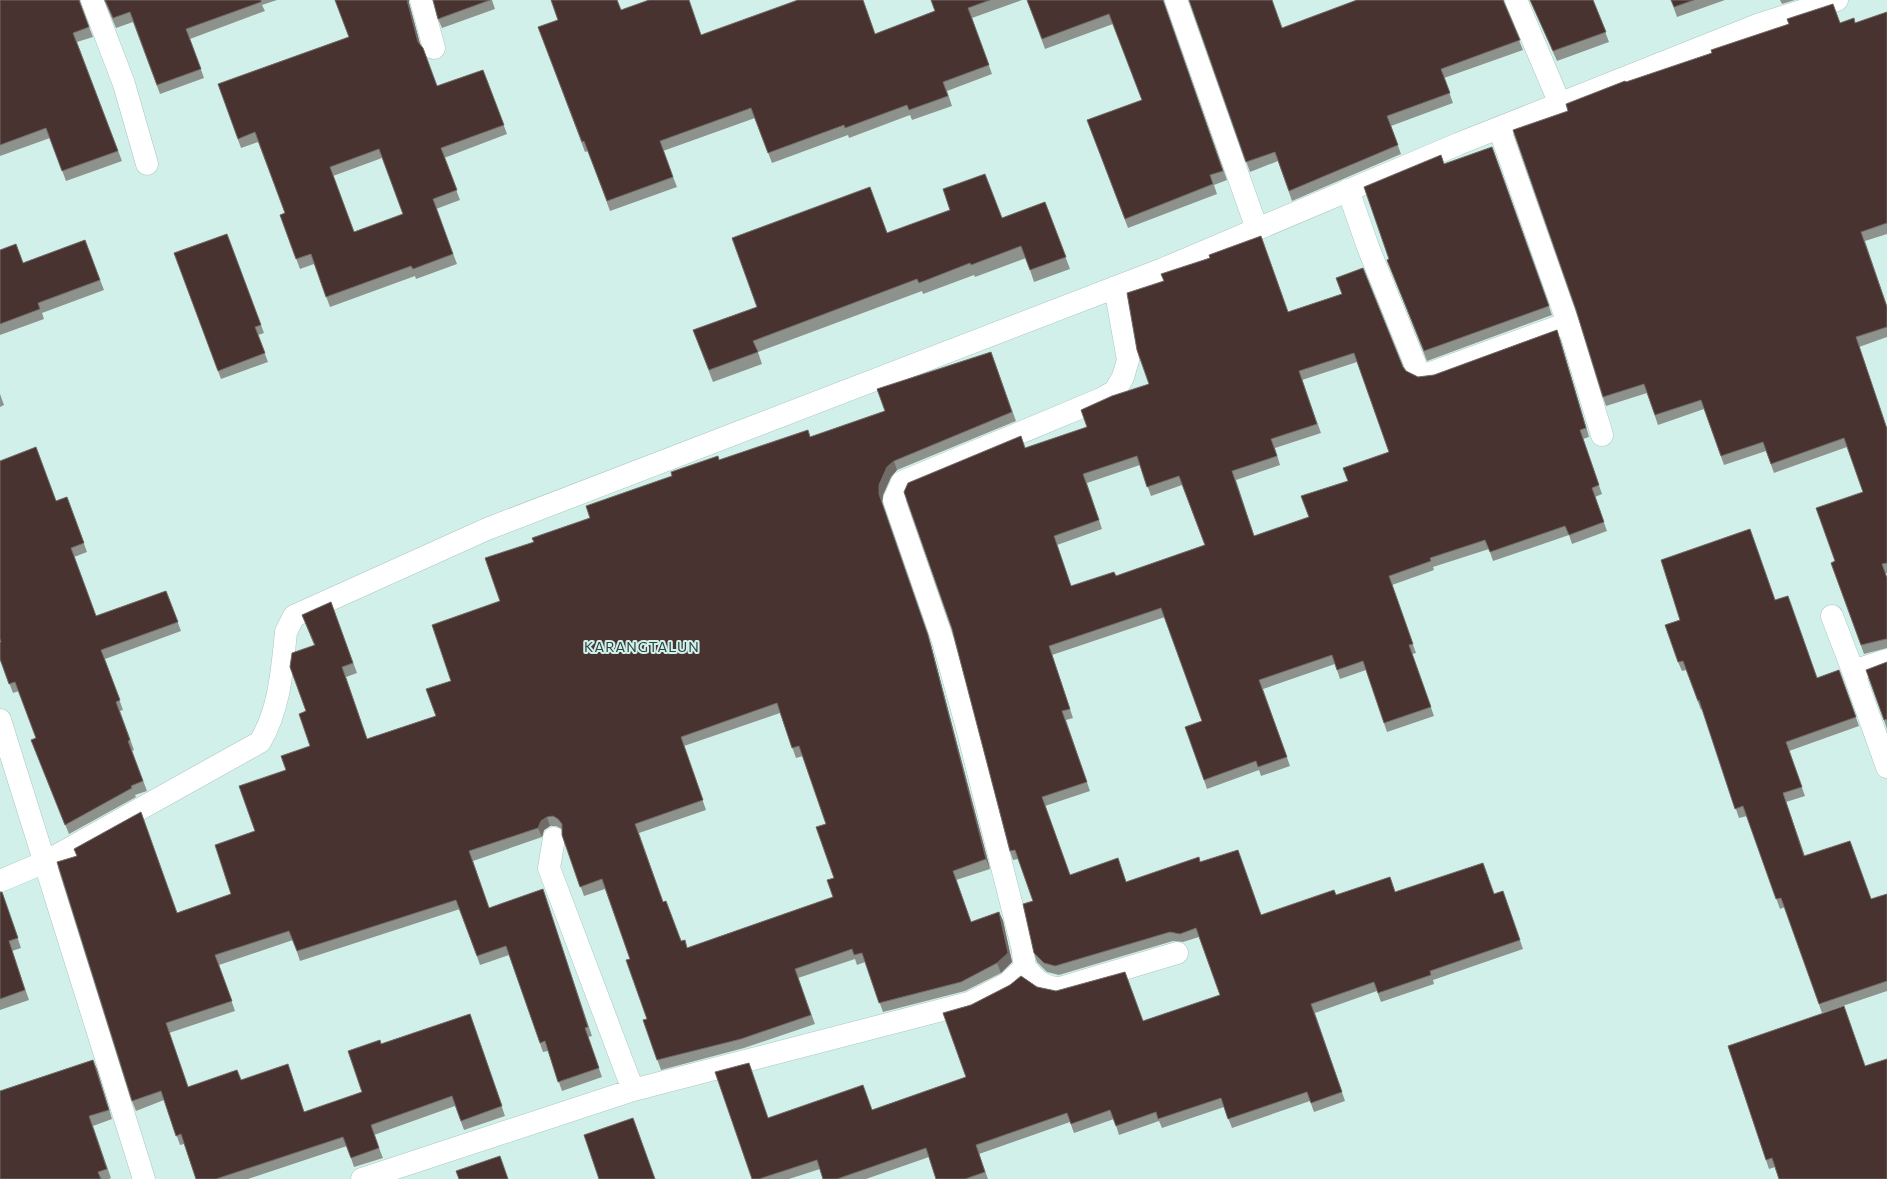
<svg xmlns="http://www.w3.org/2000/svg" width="1887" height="1179" viewBox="0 0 1887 1179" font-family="Commissioner,sans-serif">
	<rect width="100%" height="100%" fill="#d2f0ea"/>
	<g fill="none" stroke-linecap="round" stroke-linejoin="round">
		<defs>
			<path id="minor" d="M92 0 124 84 147 164
				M421 0 434 48
				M1176 0 1257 229
				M1516 0 1560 104
				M1499 128 1568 323 1602 435
				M1348 190 1368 247 1418 371 1426 374 1433 372 1568 323
				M1832 616 1853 671
				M1887 660 1853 671 1887 767
				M0 720 144 1179
				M554 838 549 868 633 1090
				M0 881 45 862 260 742C280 708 282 670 286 632L294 616 487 529 1163 269 1458 144 1760 24 1837 0
				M1025 967C1036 980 1043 988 1060 988L1177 953
				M362 1179 633 1090 969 1003 1008 983 1025 967 1022 946 966 724 943 641 894 500 902 482 1101 399 1115 391 1123 377 1128 360 1115 287"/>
		</defs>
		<use href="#minor" stroke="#a9c6c1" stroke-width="23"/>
		<use href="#minor" stroke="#fff" stroke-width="22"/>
	</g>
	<path fill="#8e928d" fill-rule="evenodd" d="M0 0H80V4L93 37 77 42 122 161 66 181 50 138 0 156Z
		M104 0H277L262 5 265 11 190 39 204 78 160 94 133 22 116 28Z
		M335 0H409V3L420 44 437 86 483 70 507 134 444 158 460 200 436 209 457 264 416 279 415 276 330 307 314 264 300 269 280 215 285 213 258 142 241 148 218 84 349 37ZM382 158 403 214 354 232 333 176Z
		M433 0H492L495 9 442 28 438 19Z
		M931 0H1022L972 18 992 74 947 91 952 106 912 120 910 115 849 138 848 135 772 163 755 118 663 151 677 187 610 211 588 151 585 152 538 27 558 20 621 10 701 35 875 34 935 11Z
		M1027 0 1164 4 1227 180 1214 185 1217 194 1128 228 1087 120 1142 100 1113 24 1045 49Z
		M1189 0 1282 28 1357 0H1504V3L1523 50 1444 78 1453 103 1391 126 1401 154 1292 201 1278 161 1250 172Z
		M1530 0H1593L1609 42 1557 61Z
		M1671 0H1725L1677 17Z
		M1780 0H1795L1782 4Z
		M1887 12V234L1865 241 1887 306V337L1859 347 1887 428V573L1885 574 1887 578V648L1864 654 1831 563 1835 561 1863 492 1847 447 1774 473 1766 451 1724 465 1704 409 1658 425 1647 393 1606 406 1603 397 1568 111 1626 82 1840 23H1855Z
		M1492 147 1552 315 1427 361 1387 260 1389 259 1444 164Z
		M1045 202 1070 269 1034 282 1026 258 975 277 974 275 923 294 922 291 758 352 762 364 713 382 693 330 757 307 887 233 1002 218Z
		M227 234 264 333 258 335 268 362 221 379 174 253Z
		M85 240 104 290 42 313 44 319 0 335V250L23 263Z
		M1288 312 1403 367 1406 371 1418 377 1434 375 1557 330 1589 437 1583 439 1602 494 1595 497 1607 531 1572 544 1569 535 1493 561 1489 549 1433 567 1434 570 1392 585 1416 653 1412 654 1434 716 1387 732 1366 670 1340 679 1335 664 1263 689 1290 766 1261 776 1259 770 1207 789 1204 780 1202 721 1165 617 1052 655 1073 718 1066 720 1090 791 1045 806 1070 875 1126 882 1200 862 1262 915 1336 895 1396 892 1494 894 1503 891 1523 949 1433 980 1434 984 1381 1002 1377 991 1315 1013 1345 1101 1314 1112 1310 1101 1232 1128 1224 1107 1162 1128 1159 1121 1119 1135 1114 1119 1074 1133 1070 1122 979 1154 988 1179H936L929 1157 866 1179H823L820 1169 789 1179H752L768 1118 872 1110 966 1077 1037 987 1143 1021 1220 995 1199 937 1183 942 1173 941 1059 975 1047 972 1037 962 1034 953 1033 901 1018 859 1013 860 1010 851 1025 448 1087 427 1149 384ZM1357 362 1389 452 1348 481 1309 517 1254 536 1236 480 1280 465 1275 448 1321 433 1302 380ZM1140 465 1151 496 1182 485 1205 545 1116 576 1071 586 1057 545 1102 529 1087 483Z
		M991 352 1016 421 897 470 891 477 883 495 882 504 931 645 990 869 956 880 971 922 999 912 1003 921 1012 962 1001 973 965 991 883 1012 865 962 857 965 855 959 798 978 815 1024 744 1048 661 1070 643 1020 647 1019 630 959 605 889 584 896 562 835V829L556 826H550L544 830 542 837 473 861 489 908 546 899 592 1036 588 1037 602 1077 562 1091 548 1051 543 1052 509 955 480 965 460 909 300 961 293 940 219 965 235 1011 169 1033 188 1087 241 1080 305 1112 362 1092 381 1044 470 1014 505 1116 464 1130 455 1106 374 1135 383 1158 354 1167 347 1146 248 1179H196L184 1144 180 1145 164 1100 136 1111 132 1101 177 913 231 894 255 831 286 770 310 746 306 711 314 645 302 615 331 602 357 673 346 677 367 739 436 716 451 681 500 601 534 542 590 518 719 460 810 437 885 411ZM780 713 796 758 803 756 826 824 834 878 833 897 687 948 681 941 663 902 639 833 706 810 684 746Z
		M0 394 4 405 0 407Z
		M67 497 87 552 74 557 96 616 166 591 181 631 105 659 123 710 120 711 134 750 132 751 147 791 135 795 136 797 69 834 31 740 36 738 19 691 13 693 0 659 56 501Z
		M1775 600 1817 678 1839 670 1859 726 1789 751 1805 796 1786 802 1805 856 1871 899 1887 894V991L1822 1013 1785 907 1780 909 1747 816 1739 818 1702 709 1701 710 1686 670 1682 671 1678 662 1680 620Z
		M1887 662V729L1884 720Z
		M0 892H2L21 948 12 951 29 1000 0 1010Z
		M1844 1006 1775 1167 1769 1169 1766 1160Z
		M93 1060 112 1119 93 1126 111 1178 109 1179H0Z"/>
	<path fill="#726c68" d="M407 0H409V3L422 51 418 42Z
		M1557 330 1560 339 1589 437 1586 428Z
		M894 461 897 470 891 477 883 495 882 504 931 645 990 869 986 859 879 494V485L887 467Z
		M547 817 550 826 544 830 542 837 538 828 541 821Z
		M999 912 1003 921 1012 962 1001 973 997 963Z
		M93 1060 97 1069 112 1119 109 1110Z"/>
	<path fill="#493330" stroke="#726c68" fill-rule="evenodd" d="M0 0H79L89 27 73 33 118 151 62 171 46 128 0 145Z
		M105 0H261V2L186 29 201 69 157 85 130 12 113 18Z
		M335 0H407L418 42 423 48 437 86 483 70 504 125 441 148 457 190 433 199 453 254 413 269 411 266 326 297 311 254 296 259 280 215 285 213 255 132 238 139 218 84 349 37ZM379 149 403 214 354 232 330 167Z
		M433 0H490L438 19Z
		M551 0H617L621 10 649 0H689L701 35 798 0H863L875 34 935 11 931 0H990L968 8 989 65 943 82 948 96 909 110 907 105 845 128 844 125 768 153 751 108 660 141 673 177 607 201 584 141 582 142 538 27 558 20Z
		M1027 0H1163L1223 171 1210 175 1213 184 1125 219 1087 120 1142 100 1109 14 1042 39Z
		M1189 0H1272L1282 28 1357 0H1503L1520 40 1441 69 1450 93 1387 116 1398 145 1289 191 1275 152 1246 162Z
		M1530 0H1593L1606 32 1553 51Z
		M1671 0H1694L1674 7Z
		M1833 4 1840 23 1854 18 1855 23 1887 12V223L1861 232 1887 307V327L1856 337 1887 429V563L1882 564 1887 578V639H1886L1861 645 1831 563 1835 561 1816 508 1863 492 1844 438 1771 464 1763 442 1721 456 1701 400 1655 415 1644 384 1603 397 1576 310 1513 130 1568 111 1566 104 1625 81 1626 82 1712 53 1711 50 1789 24 1787 19Z
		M1492 147 1549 306 1424 351 1387 260 1389 259 1364 187 1441 155 1444 164Z
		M985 174 1002 218 1045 202 1066 257 1030 270 1021 246 971 265 970 263 919 283 917 279 753 341 758 352 709 370 693 330 757 307 732 238 870 187 887 233 950 210 943 189Z
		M227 234 261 325 255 327 265 353 218 371 174 253Z
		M1261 236 1288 312 1342 294 1336 278 1363 268 1403 367 1406 371 1418 377 1434 375 1557 330 1586 428 1580 430 1599 485 1592 488 1604 522 1569 535 1565 526 1490 552 1485 540 1430 558 1431 561 1389 576 1413 644 1409 645 1431 707 1384 723 1363 661 1337 670 1332 655 1259 680 1287 757 1258 767 1256 761 1204 780 1185 727 1202 721 1161 608 1049 646 1070 709 1062 711 1087 782 1042 797 1070 875 1118 858 1126 882 1199 857 1200 862 1238 850 1261 915 1334 890 1336 895 1390 877 1395 892 1483 863 1494 894 1503 891 1520 940 1430 971 1431 975 1378 993 1374 982 1311 1004 1342 1092 1311 1103 1307 1092 1228 1119 1221 1098 1158 1119 1156 1112 1116 1126 1110 1110 1071 1124 1067 1113 976 1145 985 1172 965 1179H936L926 1148 837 1179H823L817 1160 759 1179H752L715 1072 749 1063 768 1118 863 1085 872 1110 966 1077 943 1013 971 1005 1010 985 1021 976 1037 987 1056 991 1125 972 1143 1021 1220 995 1196 928 1180 934 1170 932 1055 966 1044 963 1034 953 1023 904 1033 901 1015 850 1010 851 952 629 904 492 908 483 1021 436 1025 448 1087 427 1081 410 1112 396 1149 384 1137 350 1127 293 1164 281 1161 274 1210 258 1209 255ZM1354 353 1389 452 1343 468 1348 481 1301 496 1309 517 1254 536 1232 471 1277 456 1271 439 1317 424 1299 371ZM1137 456 1147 487 1179 476 1205 545 1116 576 1114 572 1071 586 1054 536 1099 520 1083 474Z
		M85 240 100 280 38 303 40 309 0 324V250L16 244 23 263Z
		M991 352 1012 412 894 461 887 467 879 485V494L928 635 986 859 953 871 971 922 999 912 1008 953 997 963 961 982 879 1003 862 953 854 955 852 949 795 969 811 1015 741 1039 657 1060 643 1020 647 1019 626 960 630 959 602 879 580 887 562 835V824L558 819 553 816 547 817 541 821 538 828 469 851 489 908 543 889 588 1027 585 1028 599 1068 558 1082 545 1041 540 1043 506 946 477 956 456 900 297 951 289 931 215 955 232 1001 166 1023 188 1087 237 1070 241 1080 288 1064 304 1112 362 1092 348 1051 380 1040 381 1044 470 1014 502 1106 461 1121 452 1096 371 1125 379 1148 351 1158 343 1137 216 1179H196L181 1134 176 1136 161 1091 132 1101 57 862 77 856 74 849 141 812 177 913 231 894 215 845 255 831 239 786 286 770 281 756 310 746 299 714 306 711 290 667 292 653 315 645 302 615 331 602 353 663 342 667 367 739 436 716 426 689 451 681 432 625 500 601 485 558 534 542 532 538 590 518 586 506 672 476 671 472 718 456 719 460 808 430 810 437 885 411 877 389ZM777 703 792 748 799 746 826 824 816 827 834 878 827 880 833 897 687 948 685 940 681 941 666 901 663 902 635 824 703 800 681 737Z
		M36 447 56 501 67 497 84 543 71 548 96 616 166 591 178 622 101 650 120 700 116 702 130 740 128 741 143 781 131 786 132 788 65 825 31 740 36 738 15 682 9 684 0 659V642H1L0 639V461Z
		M1750 529 1775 600 1788 596 1817 678 1839 670 1856 717 1786 742 1802 787 1783 793 1804 856 1850 841 1871 899 1887 894V981L1819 1004 1781 898 1776 899 1743 806 1735 809 1699 700 1698 701 1683 661 1678 662 1665 625 1680 620 1661 560Z
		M1887 662V720V719L1884 720 1866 670Z
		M0 892H2L18 938 9 941 25 990 0 999Z
		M1844 1006 1865 1066 1887 1059V1179H1779L1772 1158 1766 1160 1728 1046Z
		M93 1060 109 1110 89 1116 107 1169 98 1172 101 1179H0V1091Z
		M633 1118 655 1179H599L584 1135Z
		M500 1156 508 1179H459L456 1171Z"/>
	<g text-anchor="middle" stroke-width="4" stroke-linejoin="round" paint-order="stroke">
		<g font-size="14" letter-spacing="1" fill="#2a433f" stroke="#d2f0ea">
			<text x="642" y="652">KARANGTALUN</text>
		</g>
	</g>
</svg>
